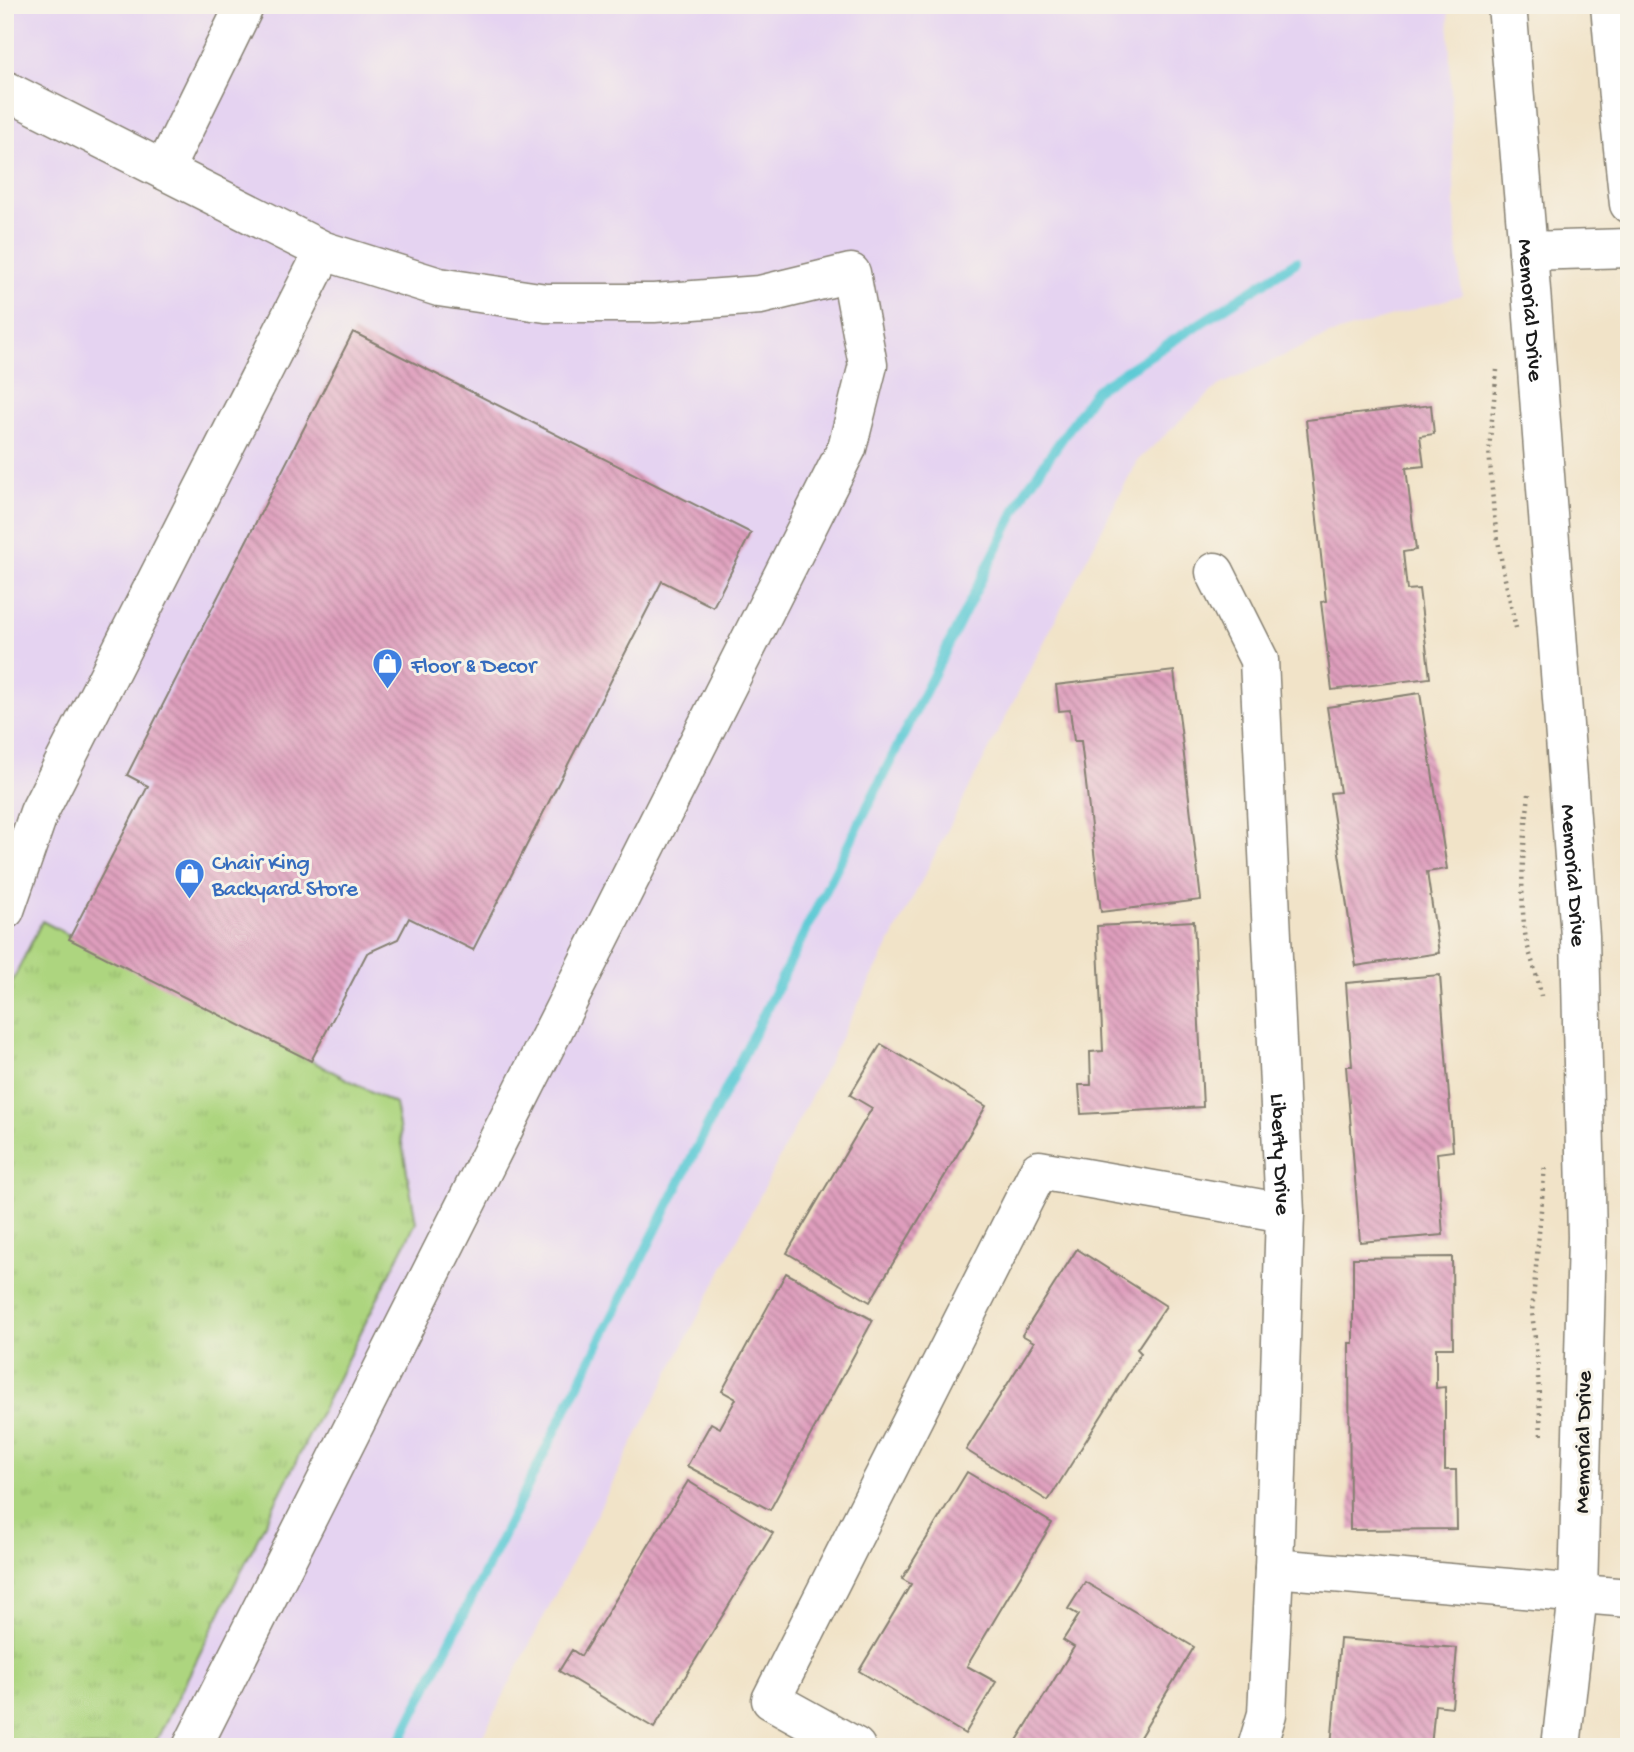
<svg xmlns="http://www.w3.org/2000/svg" width="1634" height="1752" viewBox="0 0 1634 1752" font-family="'Gochi Hand',sans-serif">
	<defs>
		<pattern id="grass-tufts" width="24" height="20" patternUnits="userSpaceOnUse" patternTransform="scale(1.75)"><rect width="24" height="20" fill="#add57f"/><path d="M3 7l-1-3M5 7V3M7 7l1-3M15 17l-1-3M17 17v-4M19 17l1-3" fill="none" stroke="#94b66d"/></pattern>
		<pattern id="building-back-hatch" width="6" height="6" patternUnits="userSpaceOnUse" patternTransform="scale(1.75)"><rect width="6" height="6" fill="#df9ebd"/><path d="M-1 5l2 2M0 0l6 6M5-1l2 2" fill="none" stroke="#b48099"/></pattern>
	</defs>
	<rect width="100%" height="100%" fill="#f7f3e8"/>
	<filter id="ink" filterUnits="userSpaceOnUse"><feTurbulence type="fractalNoise" baseFrequency=".0143" numOctaves="2"/><feDisplacementMap in="SourceGraphic" scale="14" xChannelSelector="R" yChannelSelector="G"/><feConvolveMatrix kernelMatrix="1 2 1 2 8 2 1 2 1" color-interpolation-filters="sRGB"/></filter>
	<filter id="wash" filterUnits="userSpaceOnUse"><feTurbulence type="fractalNoise" baseFrequency=".00686" numOctaves="4" result="noise"/><feDisplacementMap in="SourceGraphic" scale="28" xChannelSelector="R" yChannelSelector="G"/><feGaussianBlur stdDeviation="1.57" result="paint"/><feColorMatrix in="noise" values="0 0 0 0 0 0 0 0 0 0 0 0 0 0 0 0 0 1.4 0 .05"/><feComposite in="paint" operator="in"/></filter>
	<g filter="url(#wash)">
		<rect width="100%" height="100%" fill="#f1e3c8"/>
		<path fill="#e5d3f1" d="M5 5H1448L1456 234 1462 295 1329 335 1218 386 1137 461 477 1747H5Z"/>
		<path fill="url(#grass-tufts)" stroke="#64784e" stroke-width="2" d="M42 921 395 1104 416 1222 153 1747H5V996Z"/>
		<g fill="none" stroke-linecap="round" stroke-linejoin="round">
			<path stroke="#5dcad5" stroke-width="10" d="M397 1747 1026 490 1096 390 1296 262"/>
		</g>
		<g id="blocks">
			<path fill="url(#building-back-hatch)" d="M353 332 751 533 713 607 662 581 473 950 409 918 398 939 367 953 311 1061 69 939 148 786 127 775Z
				M1431 405 1434 434 1420 436 1424 466 1406 468 1416 550 1403 552 1407 590 1419 589 1430 678 1332 690 1321 602 1326 601 1306 420Z
				M1174 671 1201 900 1101 912 1081 741H1074L1070 710 1059 711 1056 685Z
				M1420 693 1447 869 1427 872 1439 953 1356 966 1330 793 1340 792 1327 707Z
				M1194 921 1203 1107 1081 1114 1079 1085H1091L1090 1052 1103 1051 1097 926Z
				M1440 975 1453 1151 1437 1153 1443 1235 1360 1242 1346 1066H1352L1346 983Z
				M881 1044 986 1106 870 1302 787 1253 872 1108 850 1095Z
				M1077 1249 1166 1306 1137 1349 1141 1353 1048 1501 966 1450 1034 1342 1022 1335Z
				M1452 1257 1453 1348H1436V1388L1445 1387V1470H1456L1457 1529 1350 1530 1349 1343H1353V1258Z
				M786 1273 873 1320 770 1510 687 1466 711 1423 720 1428 736 1399 722 1391Z
				M967 1472 1052 1523 967 1666 996 1682 965 1734 859 1671 911 1584 902 1579Z
				M688 1481 773 1533 654 1728 559 1671 572 1650 581 1656Z
				M1085 1582 1194 1647 1134 1747H1013L1074 1647 1063 1640 1079 1615 1068 1609Z
				M1340 1639 1457 1648 1452 1707 1435 1705 1431 1747H1331Z"/>
		</g>
	</g>
	<g filter="url(#ink)">
		<use href="#blocks" fill-opacity="0" stroke="#868072" stroke-width="2"/>
		<g fill="none" stroke-linecap="round" stroke-linejoin="round">
			<defs>
				<g id="minor">
					<path id="s1" d="M1507 5 1528 251 1580 936 1587 1237 1578 1594 1561 1747"/>
					<path d="M1610 5 1620 120 1629 204"/>
					<path d="M5 90 324 251 439 287 546 303H654L760 295 851 273 868 365 847 448 192 1747"/>
					<path d="M164 170 245 5"/>
					<path d="M1528 251 1629 248"/>
					<path id="s2" d="M1215 572 1259 660 1285 1213 1274 1568 1267 1714 1257 1747"/>
					<path d="M5 910 39 812 324 251"/>
					<path d="M1274 1568 1629 1598"/>
					<path d="M856 1747 771 1700 1039 1170 1285 1213"/>
				</g>
			</defs>
			<use href="#minor" stroke="#868072" stroke-width="41"/>
			<path stroke="#868072" stroke-width="4.5" stroke-dasharray="2 5" stroke-linecap="butt" d="M1497 370 1489 449 1494 516 1503 570 1516 628
				M1529 794C1524 841 1519 886 1525 933 1528 954 1538 974 1541 996
				M1541 1435 1537 1356 1532 1312 1545 1165"/>
			<use href="#minor" stroke="#fff" stroke-width="38"/>
		</g>
	</g>
	<defs>
		<symbol id="shop-pin" viewBox="-11 -11 22 30"><path d="M0 17L-7.5 6A9.5 9.5 0 1 1 7.5 6Z" fill="#3f7fe0" stroke="#f7f3e8"/><path d="M-5-2.5h2.3a2.7 3.5 0 0 1 5.4 0H5L5.5 6h-11ZM-1.5-2.5h3a1.5 2.3 0 0 0-3 0Z" fill="#fff"/></symbol>
	</defs>
	<g fill-rule="evenodd">
		<use href="#shop-pin" x="370" y="646" width="35" height="47"/>
		<use href="#shop-pin" x="172" y="856" width="35" height="47"/>
	</g>
	<g text-anchor="middle" stroke-width="6" stroke-linejoin="round" paint-order="stroke">
		<g font-size="23" fill="#1c1c1c" stroke="#f7f3e8">
			<text dy="8" stroke="none"><textPath href="#s1" startOffset="306">Memorial Drive</textPath></text>
			<text dy="8" stroke="none"><textPath href="#s1" startOffset="873">Memorial Drive</textPath></text>
			<text dy="8" stroke="none"><textPath href="#s2" startOffset="593">Liberty Drive</textPath></text>
			<text transform="translate(1581 1442) rotate(-89)" y="8">Memorial Drive</text>
		</g>
		<g font-size="23" fill="#366cbe" stroke="#f7f3e8" text-anchor="start">
			<text x="411" y="672">Floor &amp; Decor</text>
			<text x="212" y="869">Chair King<tspan x="212" dy="26">Backyard Store</tspan></text>
		</g>
	</g>
	<rect width="1634" height="1752" fill="none" stroke="#f7f3e8" stroke-width="28"/>
</svg>
